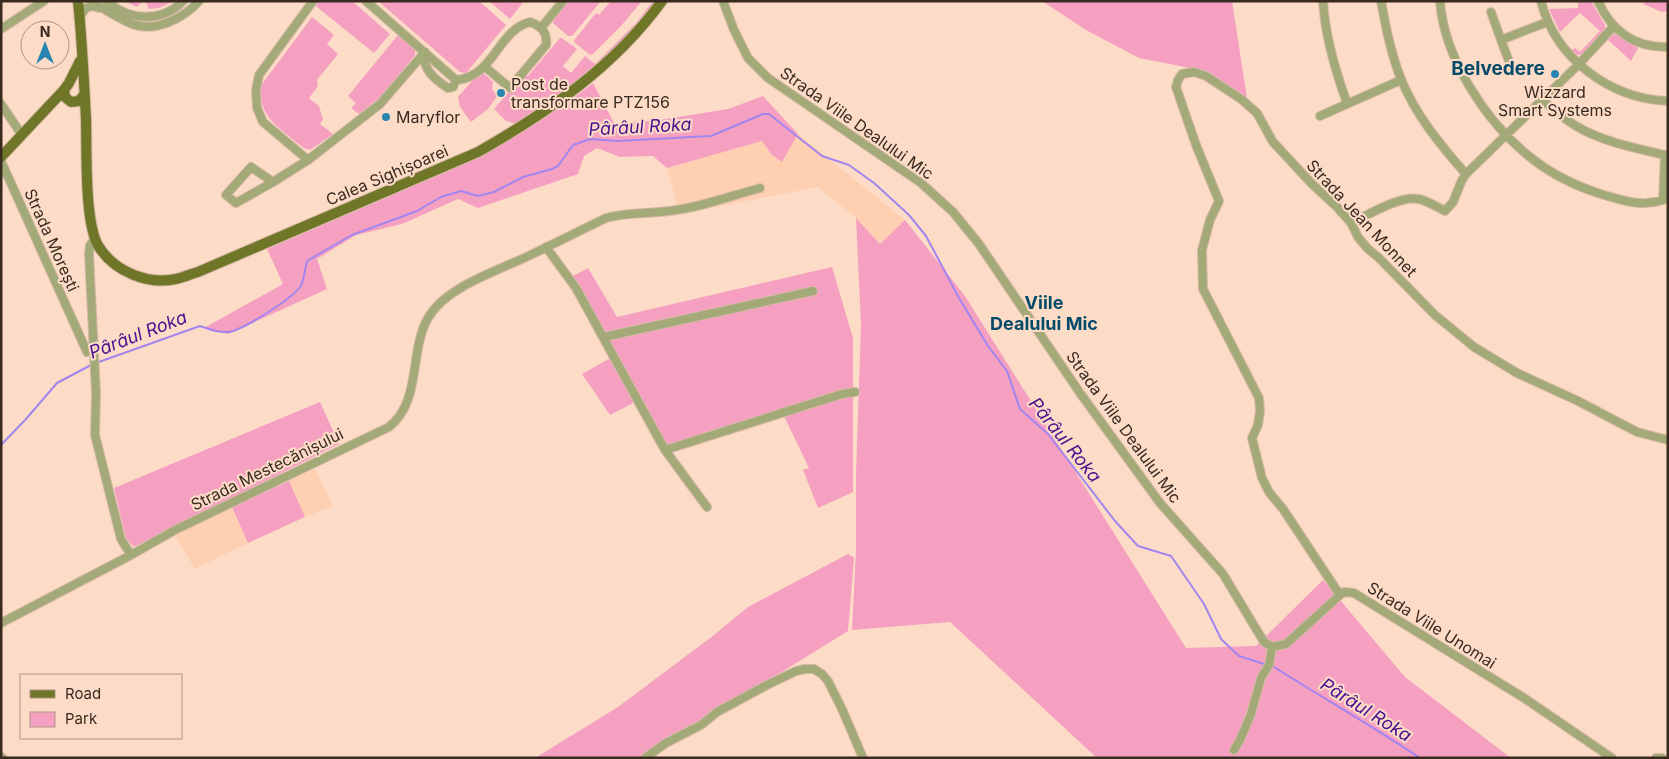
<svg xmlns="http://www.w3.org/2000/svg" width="1669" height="759" viewBox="0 0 1669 759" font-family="Inter,sans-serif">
	<rect width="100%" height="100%" fill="#fddcc7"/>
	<path fill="#ffcfb1" d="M798 134 905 220 880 244 856 218 818 187 680 214 667 168 762 141 772 155 782 162Z
		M315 469 333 506 305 517 289 481Z
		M232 507 248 543 195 569 175 536Z"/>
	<path fill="#f5a0c1" d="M124 1H174L159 8 149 9 146 3H141L137 7Z
		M319 1H352L390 34 374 53 317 7 316 5Z
		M378 1H479L506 25 466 73 460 72Z
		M489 1H524L510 19Z
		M569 1H601L572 36H568L553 23V20Z
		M611 1H642L621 26 593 54 590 55 574 42 575 39 596 13 599 15Z
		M653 1H655C632 32 605 61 575 85 556 99 536 111 516 124L506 121 494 109 524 74 528 76 560 38H562L577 49 563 66 571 73 585 56 595 64 636 23Z
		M1042 1H1232L1247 98 1205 71 1139 58 1086 30Z
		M1578 1H1591L1605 25V30L1582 54 1577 55 1572 50 1575 48 1580 52 1600 31 1580 13 1560 32 1549 9 1578 8Z
		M1646 1H1668V11L1662 12 1643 4Z
		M312 17 334 35 327 44 338 54 317 80 318 86 309 98 319 106 323 120 320 124 333 134 310 150 304 148C283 131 254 115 262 84Z
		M1613 34 1619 35 1638 48 1631 61 1607 39Z
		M398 35 415 50V55L383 95 359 114 351 108 356 103 348 96Z
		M481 71 493 82 492 90 498 95 488 109 471 122 460 107 458 97Z
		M593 83 614 123 660 120 728 109 763 96 798 134 782 162 772 155 762 141 667 168 653 156 620 157 597 148 584 156 578 174 478 208 458 199 402 224 356 235 317 259 327 289 228 334 204 328 283 284 267 249 480 157 538 122 579 94Z
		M856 218 880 244 905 220 965 296 1186 648 1256 646 1323 580 1405 677 1511 758H1097L950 622 852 630 856 550V474L861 325Z
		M832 267 853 338V492L818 508 803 470 809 468 781 410 666 445 641 399 610 415 582 374 616 355 573 276 588 268 617 317Z
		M320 402 339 444 134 547 126 538 114 488Z
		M289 481 305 517 248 543 232 507Z
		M848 554 854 558 848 631 643 758H535L618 707 714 635 748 607Z"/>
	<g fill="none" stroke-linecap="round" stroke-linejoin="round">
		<path stroke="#a285ee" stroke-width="2" d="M96 363 200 326C209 329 217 333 227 332 241 332 291 299 300 287 304 282 305 268 307 261L352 235 417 211 441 197 461 191 478 196 494 192 523 177 552 169 558 166 573 145 590 139 617 141 711 136 763 114H769L822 156 849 165 874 183 909 215 926 236 959 298 988 346 1007 371 1020 409 1048 434 1115 521 1138 546 1171 556 1204 604 1221 639 1239 656 1264 664
			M1 445 26 419 57 383 91 365
			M1274 667C1323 698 1372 726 1420 758"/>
		<defs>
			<path id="minor" d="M91 1C104 9 118 18 132 24 155 33 184 18 199 1
				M107 1C128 21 162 23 183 1
				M313 1 259 75 256 90 257 108 263 122 308 160 380 104 425 52
				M366 1 456 80
				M723 1 734 30 748 58 768 78 921 183 953 212 979 244 1080 393 1160 503 1223 574 1264 642 1272 647 1286 644 1340 595 1344 592 1354 593 1524 698 1612 758
				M1323 1C1325 36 1335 70 1347 103
				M1381 1C1386 28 1391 54 1401 79 1415 114 1441 146 1466 174
				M1440 1C1444 58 1486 122 1530 157 1551 174 1578 187 1604 195 1625 201 1642 207 1663 200L1665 155C1635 148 1603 142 1576 126 1564 119 1553 109 1542 100
				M1541 1C1555 58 1610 99 1668 101
				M1598 1C1611 31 1635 48 1668 47
				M1491 12 1501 40 1547 22
				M79 18 86 8 92 6 99 8
				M541 28 563 1
				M1 29 44 1
				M1501 40 1512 69
				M425 52C421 68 435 80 448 88L453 87 456 80
				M456 80C494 77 498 30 530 22 541 26 548 32 546 45L510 88 484 66
				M1 104 22 135
				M1320 116 1401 80
				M1 161 87 352
				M273 182 251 167 226 195 236 203 273 182 308 160
				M1351 223C1368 215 1400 195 1419 199 1428 201 1437 207 1445 211L1453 202 1462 180 1466 174 1578 65 1613 27
				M95 239 90 245 89 254 96 393 95 435 121 539 131 555 175 530 389 427C422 401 409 351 428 318 445 288 494 272 524 258 552 245 579 231 606 218 627 212 648 214 669 211 699 208 730 196 760 188
				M546 247 576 288 665 450 707 507
				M604 337 813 291
				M665 450 842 394 855 392
				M1340 595 1283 509 1269 492 1262 478 1252 438 1258 425 1260 411 1259 398 1203 289 1202 250 1210 220 1219 201 1196 145 1176 87 1178 80 1182 74 1194 72 1206 76 1241 99 1257 113 1273 142 1312 184 1336 206 1351 223 1358 237 1367 248 1379 258 1435 315 1474 347 1517 373 1578 401 1637 432 1668 440
				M1 623 131 555
				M1234 750 1240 740 1251 714 1261 678 1269 665 1272 647
				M1 757 3 758
				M645 758 666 743 701 725 717 712 767 685 796 671 805 669H814L822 674 828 681 842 709 863 758
				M1656 758H1662"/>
			<path id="major" d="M78 1C82 40 84 80 86 119 87 149 84 224 99 247 115 272 148 285 176 279 184 277 191 274 198 272L478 152C548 112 614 67 662 1
				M64 90 65 97 71 102 79 101 84 95
				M1 157 64 90 69 83 80 61"/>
		</defs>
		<use href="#minor" stroke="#d6b8a6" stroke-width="10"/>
		<use href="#major" stroke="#d6b8a6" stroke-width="12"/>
		<use href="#minor" stroke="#a3aa78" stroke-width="8"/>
		<use href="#major" stroke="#6f7627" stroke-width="10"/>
	</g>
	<g fill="#2885b1" stroke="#fddcc7" stroke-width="2">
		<circle cx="1555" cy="74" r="5"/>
		<circle cx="501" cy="93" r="5"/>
		<circle cx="386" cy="117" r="5"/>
	</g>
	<g text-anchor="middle" stroke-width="4" stroke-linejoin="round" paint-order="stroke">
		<g font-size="16" fill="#392a20" stroke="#fddcc7" text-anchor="start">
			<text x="511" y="90">Post de<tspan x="511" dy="18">transformare PTZ156</tspan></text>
			<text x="1555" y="98" text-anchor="middle">Wizzard<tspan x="1555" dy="18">Smart Systems</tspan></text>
			<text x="396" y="123">Maryflor</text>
		</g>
		<g font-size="16" fill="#392a20" stroke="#fddcc7">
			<text transform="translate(857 123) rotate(35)" y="6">Strada Viile Dealului Mic</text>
			<text transform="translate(387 175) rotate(-23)" y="6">Calea Sighișoarei</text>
			<text transform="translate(1362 218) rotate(47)" y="6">Strada Jean Monnet</text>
			<text transform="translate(52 240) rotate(66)" y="6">Strada Morești</text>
			<text transform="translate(1124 427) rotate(54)" y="6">Strada Viile Dealului Mic</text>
			<text transform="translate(267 469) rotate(-26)" y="6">Strada Mestecănișului</text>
			<text transform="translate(1432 625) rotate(32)" y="6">Strada Viile Unomai</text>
		</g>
		<g font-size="18" font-style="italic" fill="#48118f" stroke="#fddcc7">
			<text transform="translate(640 127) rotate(-3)" y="6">Pârâul Roka</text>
			<text transform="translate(138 335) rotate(-21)" y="6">Pârâul Roka</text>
			<text transform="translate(1065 440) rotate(51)" y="6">Pârâul Roka</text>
			<text transform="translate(1366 710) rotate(32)" y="6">Pârâul Roka</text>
		</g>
		<g font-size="18" font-weight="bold" fill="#044a69" stroke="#fddcc7">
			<text x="1044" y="309">Viile<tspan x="1044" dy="21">Dealului Mic</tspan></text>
		</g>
		<g font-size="19" font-weight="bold" fill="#044a69" stroke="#fddcc7">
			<text x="1498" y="75">Belvedere</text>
		</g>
	</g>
	<rect width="1669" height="759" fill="none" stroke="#392a20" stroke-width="5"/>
	<rect x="20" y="674" width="162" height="65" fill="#fddcc7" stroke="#af9584"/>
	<rect x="30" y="690" width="25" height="8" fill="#6f7627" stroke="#af9584"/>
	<text x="65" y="699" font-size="15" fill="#392a20">Road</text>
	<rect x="30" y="712" width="25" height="15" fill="#f5a0c1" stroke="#af9584"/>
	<text x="65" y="724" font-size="15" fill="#392a20">Park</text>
	<g transform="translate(45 45)"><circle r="24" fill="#fddcc7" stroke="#af9584"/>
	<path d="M0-4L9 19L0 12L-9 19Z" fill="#2885b1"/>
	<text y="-8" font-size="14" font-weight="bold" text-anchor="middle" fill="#392a20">N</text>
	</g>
</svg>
